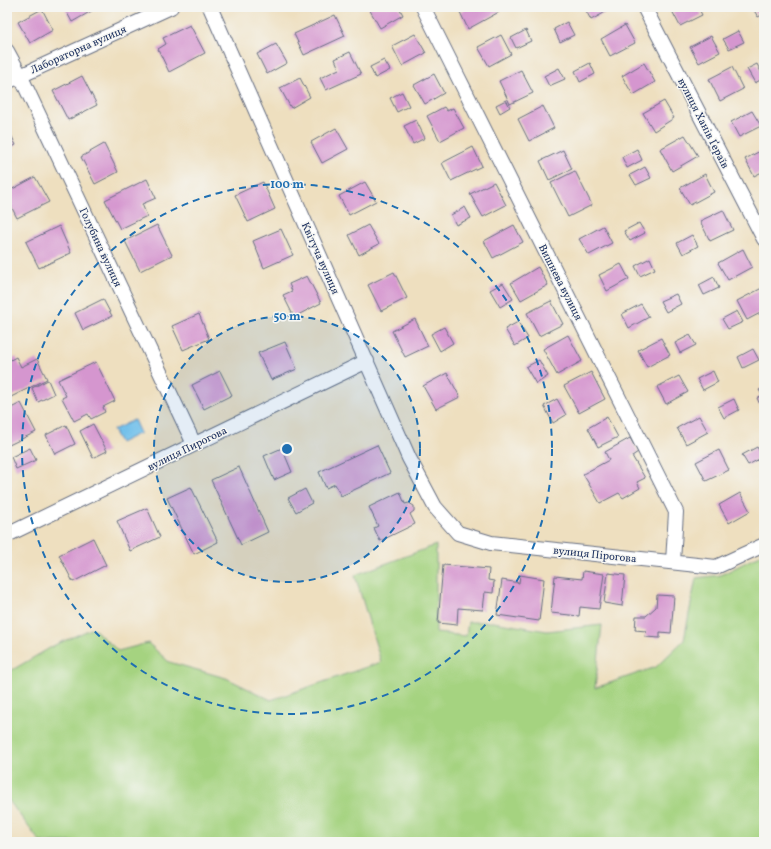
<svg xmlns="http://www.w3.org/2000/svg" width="771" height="849" viewBox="0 0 771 849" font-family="Vollkorn,serif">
	<rect width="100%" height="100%" fill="#f6f6f2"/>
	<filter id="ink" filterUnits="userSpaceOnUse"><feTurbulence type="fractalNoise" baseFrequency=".025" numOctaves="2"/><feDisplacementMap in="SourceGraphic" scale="8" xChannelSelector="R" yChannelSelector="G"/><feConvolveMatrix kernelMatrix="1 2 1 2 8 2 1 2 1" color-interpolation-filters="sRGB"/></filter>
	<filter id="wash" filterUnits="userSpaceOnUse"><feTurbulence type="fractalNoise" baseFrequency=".012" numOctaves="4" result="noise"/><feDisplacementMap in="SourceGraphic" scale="16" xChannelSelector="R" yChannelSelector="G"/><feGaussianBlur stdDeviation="0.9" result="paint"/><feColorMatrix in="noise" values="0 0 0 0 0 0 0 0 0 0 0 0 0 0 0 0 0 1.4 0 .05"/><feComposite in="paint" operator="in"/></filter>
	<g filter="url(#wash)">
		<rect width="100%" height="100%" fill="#eedfbf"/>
		<path fill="#a5d380" stroke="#60816f" d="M436 545V633L466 636 468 622H493L547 631 602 625 595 688 656 667 684 640 696 578 721 575 764 553V842H40L7 798V673L55 645 93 628 118 651 148 643 169 662 226 678 271 700 381 662 355 575Z"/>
		<path fill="#6fbfea" stroke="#4577a4" d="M134 420 140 433 120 443 113 430Z"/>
		<g id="blocks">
			<path fill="#d596cf" d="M64 7H94L95 9 72 22Z
				M368 7H399L403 15 380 28Z
				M470 7H497L499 12 468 29 460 12Z
				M584 7H615L591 20Z
				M674 7H698L702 15 680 26 671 9Z
				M752 7H764V14L758 17Z
				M42 9 53 30 30 43 18 22Z
				M335 15 345 36 304 55 294 34Z
				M567 22 574 35 560 42 554 29Z
				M190 25 205 53 169 72 158 49 166 44 163 38Z
				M625 25 635 43 610 56 601 39Z
				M526 30 531 41 516 48 511 38Z
				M738 31 744 42 729 49 723 39Z
				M415 34 426 53 402 66 392 46Z
				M501 35 511 54 489 66 478 47Z
				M711 36 720 52 699 63 690 47Z
				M276 44 287 63 267 74 257 54Z
				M350 52 361 74 326 90 320 78 339 69 335 59Z
				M384 60 390 70 375 78 370 67Z
				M590 63 595 74 580 82 575 71Z
				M644 63 655 82 633 95 622 76Z
				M757 64 764 78 755 83 747 69Z
				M732 67 743 89 720 101 709 79Z
				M559 68 565 79 549 86 544 76Z
				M521 70 533 93 510 104 499 81Z
				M434 74 444 93 425 104 414 85Z
				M82 76 97 105 68 120 53 91Z
				M300 78 310 97 291 108 280 88Z
				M402 92 409 106 397 112 390 98Z
				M506 100 510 107 500 113 496 105Z
				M664 101 674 118 654 131 643 113Z
				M543 106 554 128 529 141 518 119Z
				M444 107 447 111 453 108 464 128 440 141 427 116Z
				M752 111 761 126 739 137 731 122Z
				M416 120 425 138 413 144 404 126Z
				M7 127 16 145 7 150Z
				M336 128 348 149 322 163 311 142Z
				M685 135 698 156 672 171 660 149Z
				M104 144 118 172 95 184 81 157Z
				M473 147 482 166 451 181 442 163Z
				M637 149 642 160 627 168 622 157Z
				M764 149V171L754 176 745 159Z
				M563 150 572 169 549 180 540 161Z
				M645 167 651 178 636 185 630 175Z
				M575 171 592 205 568 217 551 183Z
				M705 174 714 192 690 205 680 188Z
				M35 177 49 202 17 218 7 198V192Z
				M147 179 156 198 142 204 147 216 120 229 105 200Z
				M263 182 275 209 248 222 235 195Z
				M365 182 376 201 349 215 339 196Z
				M494 182 506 205 483 217 470 194Z
				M465 207 471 218 456 225 451 215Z
				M723 210 733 230 710 241 700 221Z
				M639 223 645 233 630 241 624 231Z
				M157 225 172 255 140 271 125 241Z
				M368 225 379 244 359 255 349 235Z
				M514 225 523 242 493 258 484 241Z
				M59 226 71 253 39 268 26 242Z
				M603 226 612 243 589 255 579 239Z
				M281 229 293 255 264 268 253 241Z
				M692 235 698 246 683 254 677 243Z
				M743 249 752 267 728 280 718 263Z
				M650 258 655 269 640 276 635 266Z
				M621 264 629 279 607 291 599 275Z
				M538 267 548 285 521 300 511 283Z
				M394 272 407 298 381 311 368 285Z
				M307 276 321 303 294 317 283 295 292 291 289 284Z
				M714 277 719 288 704 295 699 285Z
				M503 283 513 299 500 307 490 290Z
				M762 288 764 291V311L747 320 737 301Z
				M676 294 681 304 666 312 660 301Z
				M103 299 112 316 83 330 75 313Z
				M551 301 563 324 539 336 527 313Z
				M641 304 649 317 629 328 622 314Z
				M737 311 743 322 728 329 722 319Z
				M199 314 209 339 183 350 172 326Z
				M415 319 428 346 405 357 392 331Z
				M518 322 528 338 515 346 505 329Z
				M444 327 453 343 440 351 431 334Z
				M568 335 582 361 557 375 543 349Z
				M690 335 696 345 680 353 675 343Z
				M661 338 670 355 647 367 638 350Z
				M285 342 297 369 271 380 258 353Z
				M753 349 759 360 743 368 738 357Z
				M16 357 21 367 37 359 47 379 7 399V362Z
				M539 360 548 376 536 384 526 367Z
				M96 362 115 401 103 407 105 412 91 419 88 414 74 421 62 398 66 396 58 380Z
				M220 371 232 395 204 409 192 385Z
				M713 371 718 382 703 390 697 379Z
				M591 372 605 399 579 413 564 386Z
				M447 373 460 397 436 409 423 386Z
				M679 376 688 392 666 404 657 387Z
				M48 380 54 394 38 402 32 388Z
				M764 388V405L761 407 757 398 762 395 759 390Z
				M557 399 566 415 553 423 544 406Z
				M734 399 739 410 724 418 718 407Z
				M21 403 36 432 9 445 7 441V410Z
				M699 416 708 432 686 444 677 428Z
				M607 417 618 437 598 447 588 428Z
				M93 424 107 451 93 458 80 431Z
				M66 425 75 444 55 454 46 435Z
				M630 438 638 452 632 456 645 478 637 482 640 488 623 498 619 493 600 503 583 474 609 460 605 452Z
				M377 445 390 473 341 496 335 484 326 488 319 472Z
				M757 447 763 457 748 465 742 455Z
				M30 448 36 460 16 469 11 457Z
				M282 448 292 472 274 480 264 456Z
				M719 450 729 470 706 481 696 462Z
				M239 467 268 532 241 545 211 480Z
				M191 487 218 542 194 554 167 498Z
				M305 489 312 503 296 512 288 498Z
				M400 492 405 504 409 503 414 506V511L410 514 415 524 380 541 374 528 378 526 369 507Z
				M740 493 750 511 729 523 719 505Z
				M147 508 160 537 130 551 117 521Z
				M93 538 106 565 73 582 59 555Z
				M443 565 489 569 488 580 494 581 493 593 485 592 483 610 458 608 457 625 438 623Z
				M583 571 604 574 599 609 580 607 579 616 551 613 555 576 582 579Z
				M608 573 625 575 622 606 604 603Z
				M520 575 544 579 539 621 497 615 502 580 519 583Z
				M657 595 674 596 671 633 660 632V638L645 637 646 631 635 630 636 616H646L656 607Z"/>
		</g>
	</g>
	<g filter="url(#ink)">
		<use href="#blocks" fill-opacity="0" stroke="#656d80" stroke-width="1"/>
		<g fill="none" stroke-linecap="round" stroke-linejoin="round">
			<defs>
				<path id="street" d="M210 7 409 458 435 507 458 533 491 543 716 567 764 545
					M423 7 676 512 673 562
					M644 7 764 239
					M7 51 20 75 194 444
					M7 82 171 7
					M7 535 367 361"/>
			</defs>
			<use href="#street" stroke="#656d80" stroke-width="16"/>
			<use href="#street" stroke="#fff" stroke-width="14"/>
		</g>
	</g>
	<circle cx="287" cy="449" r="133" fill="#1f6fb2" fill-opacity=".12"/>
	<g fill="none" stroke="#1f6fb2" stroke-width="2" stroke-dasharray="7 5">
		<circle cx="287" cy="449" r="133"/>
		<circle cx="287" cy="449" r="265"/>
	</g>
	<g text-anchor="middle" stroke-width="3" stroke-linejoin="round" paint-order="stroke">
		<g font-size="11" fill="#1b2f5e" stroke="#f6f6f2">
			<text transform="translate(78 49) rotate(-24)" y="4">Лабораторна вулиця</text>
			<text transform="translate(704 123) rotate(63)" y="4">вулиця Ханів Ґераїв</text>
			<text transform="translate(101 247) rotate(65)" y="4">Голубина вулиця</text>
			<text transform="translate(321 258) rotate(66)" y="4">Квітуча вулиця</text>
			<text transform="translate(561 282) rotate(63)" y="4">Вишнева вулиця</text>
			<text transform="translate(187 448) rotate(-26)" y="4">вулиця Пирогова</text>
			<text transform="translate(595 554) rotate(6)" y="4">вулиця Пірогова</text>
		</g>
	</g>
	<circle cx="287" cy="449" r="6" fill="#1f6fb2" stroke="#f6f6f2" stroke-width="2"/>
	<g font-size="12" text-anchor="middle" font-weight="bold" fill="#1f6fb2" stroke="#f6f6f2" stroke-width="3" stroke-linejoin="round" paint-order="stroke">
		<text x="287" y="188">100 m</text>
		<text x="287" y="320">50 m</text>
	</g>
	<rect width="771" height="849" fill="none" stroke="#f6f6f2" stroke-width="24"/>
</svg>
